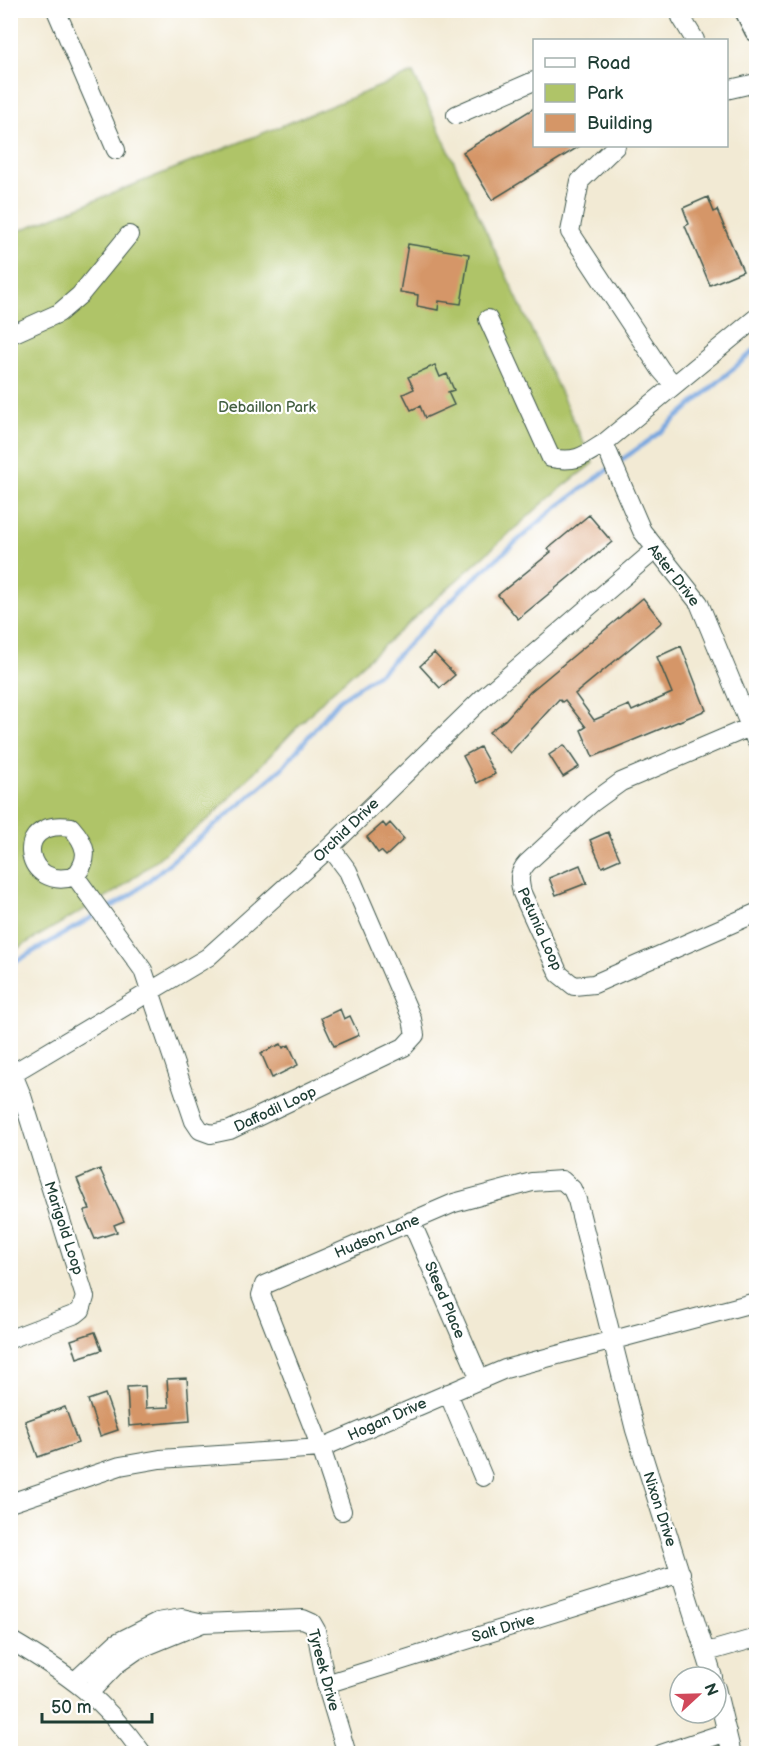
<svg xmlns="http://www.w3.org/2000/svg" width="767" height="1764" viewBox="0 0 767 1764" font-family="'Balsamiq Sans',sans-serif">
	<rect width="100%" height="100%" fill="#fff"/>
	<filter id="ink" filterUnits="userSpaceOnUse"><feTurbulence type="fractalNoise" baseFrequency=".0167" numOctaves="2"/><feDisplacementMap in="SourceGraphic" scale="12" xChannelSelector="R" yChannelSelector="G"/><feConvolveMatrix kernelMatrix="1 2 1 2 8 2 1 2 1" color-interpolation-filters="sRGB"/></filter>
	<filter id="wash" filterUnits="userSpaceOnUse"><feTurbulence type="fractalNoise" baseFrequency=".008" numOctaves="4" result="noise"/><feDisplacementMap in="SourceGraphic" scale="24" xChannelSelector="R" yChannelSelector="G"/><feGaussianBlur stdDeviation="1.35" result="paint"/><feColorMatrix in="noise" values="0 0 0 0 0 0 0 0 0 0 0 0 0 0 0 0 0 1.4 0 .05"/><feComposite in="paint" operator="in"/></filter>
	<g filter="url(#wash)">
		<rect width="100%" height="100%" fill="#f2ead4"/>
		<path fill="#afc468" stroke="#67804e" stroke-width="1.5" d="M413 73 593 463 550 497 327 696 211 817 118 890 11 952V234Z"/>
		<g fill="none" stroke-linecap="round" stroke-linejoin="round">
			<path stroke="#74a5df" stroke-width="4.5" d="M617 463 658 434 756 349
				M104 911 131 895 244 801 282 768 339 700 382 671 463 588 553 510 610 468
				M10 965 96 915"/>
		</g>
		<g id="blocks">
			<path fill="#d59667" d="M534 108V146H580L492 200 463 152Z
				M708 197 714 212 717 210 743 271 710 285 685 226 689 224 683 208Z
				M408 244 469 254 461 304 439 301 438 310 417 306 418 295 400 292Z
				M435 365 440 377 447 374 454 390 448 392 454 405 425 418 420 406 411 410 403 394 414 389 408 377Z
				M589 515 612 542 518 619 498 595 551 552 548 549Z
				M643 598 662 622 575 694 594 720 629 705 632 711 672 693 657 657 681 646 706 710 593 757 581 730 586 727 565 700 562 702 559 699 510 753 489 732 505 720 530 692Z
				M434 653 455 675 440 688 420 666Z
				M564 745 579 767 563 777 549 755Z
				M480 747 495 774 477 783 463 756Z
				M383 823 386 827 390 823 404 839 386 856 381 851 378 853 367 837Z
				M608 832 620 859 602 867 590 840Z
				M580 865 587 883 556 895 549 878Z
				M340 1009 344 1019 350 1016 359 1035 334 1046 321 1018Z
				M281 1044 283 1048 289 1045 298 1065 272 1078 261 1053Z
				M100 1169 124 1221 114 1225 117 1232 95 1239 86 1218 85 1210 90 1209 77 1179Z
				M95 1332 102 1350 77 1358 71 1340Z
				M187 1378 190 1421 129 1426 127 1387 145 1386 146 1408 169 1407 167 1379Z
				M105 1394 118 1430 100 1436 88 1400Z
				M65 1407 78 1443 38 1457 25 1421Z"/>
		</g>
	</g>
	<g filter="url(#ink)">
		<use href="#blocks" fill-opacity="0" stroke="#3f574c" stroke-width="1.5"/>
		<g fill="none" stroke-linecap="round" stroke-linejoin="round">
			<defs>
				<path id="minor" d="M56 10 116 150
					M692 10 681 17 695 40
					M726 90 756 83
					M456 115 534 81
					M616 146 580 181 570 232 661 370 674 385
					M488 319 551 458C576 463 584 456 604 443L756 318
					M10 335 59 313 80 295 129 235
					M604 443 642 531 699 603 756 741
					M750 727 621 782 592 803 527 863C518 873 519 880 522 893L559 974 574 986 594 984 756 913
					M75 876C26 893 9 818 71 827 86 844 91 858 75 876L143 970 194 1121 200 1130 211 1134 230 1130 404 1047 415 1035 412 1019 348 871 330 847
					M10 1075 208 957 330 847 486 695 655 550
					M411 1221 480 1379
					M10 1339 76 1314 81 1310 85 1297 22 1096 13 1074
					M448 1393 483 1477
					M10 1503 120 1466 160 1459 321 1448 505 1369 756 1302
					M342 1511 321 1448 261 1295 264 1285 454 1203 532 1182 562 1180 572 1189 577 1200 635 1430 713 1677
					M10 1640C68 1674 104 1699 143 1754
					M707 1652 756 1638
					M76 1680 116 1643 158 1622 182 1618 203 1623 303 1619 312 1623 316 1630 326 1684 347 1754
					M326 1684 681 1573
					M716 1688 732 1754
					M89 1693 117 1664 137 1650 203 1623
					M661 1754 727 1732"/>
				<path id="major" d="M746 10 756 30"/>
			</defs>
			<use href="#minor" stroke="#3f574c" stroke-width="20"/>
			<use href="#major" stroke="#3f574c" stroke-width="25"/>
			<use href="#minor" stroke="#fff" stroke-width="18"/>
			<use href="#major" stroke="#fff" stroke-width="22"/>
		</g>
	</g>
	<g text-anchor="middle" stroke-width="4.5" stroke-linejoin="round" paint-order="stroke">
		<g font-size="15" fill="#435f41" stroke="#fff">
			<text x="267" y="412">Debaillon Park</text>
		</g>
		<g font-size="15" fill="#1f3d34" stroke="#fff">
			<text transform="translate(674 575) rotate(52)" y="5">Aster Drive</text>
			<text transform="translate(346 830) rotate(-44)" y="5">Orchid Drive</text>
			<text transform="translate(540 929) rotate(66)" y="5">Petunia Loop</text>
			<text transform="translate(275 1109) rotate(-25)" y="5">Daffodil Loop</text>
			<text transform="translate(64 1228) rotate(72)" y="5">Marigold Loop</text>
			<text transform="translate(377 1236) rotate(-23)" y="5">Hudson Lane</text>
			<text transform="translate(445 1300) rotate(67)" y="5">Steed Place</text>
			<text transform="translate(387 1419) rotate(-24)" y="5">Hogan Drive</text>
			<text transform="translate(660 1509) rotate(72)" y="5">Nixon Drive</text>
			<text transform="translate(503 1628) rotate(-17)" y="5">Salt Drive</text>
			<text transform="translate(324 1670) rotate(75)" y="5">Tyreek Drive</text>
		</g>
	</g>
	<rect width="767" height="1764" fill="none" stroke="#fff" stroke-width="36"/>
	<rect x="533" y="39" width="195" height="108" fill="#ffffff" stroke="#a5b1ae" stroke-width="1.5"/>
	<rect x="545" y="58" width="30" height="9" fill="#ffffff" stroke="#a5b1ae" stroke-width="1.5"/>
	<text x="587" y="69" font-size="18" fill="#1f3d34">Road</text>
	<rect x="545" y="84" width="30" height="18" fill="#afc468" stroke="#a5b1ae" stroke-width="1.5"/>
	<text x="587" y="99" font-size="18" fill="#1f3d34">Park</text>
	<rect x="545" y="114" width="30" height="18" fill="#d59667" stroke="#a5b1ae" stroke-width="1.5"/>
	<text x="587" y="129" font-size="18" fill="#1f3d34">Building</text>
	<g transform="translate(698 1695) rotate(68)"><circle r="28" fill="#ffffff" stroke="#a5b1ae" stroke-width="1.5"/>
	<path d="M0-4.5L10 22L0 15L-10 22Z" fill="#d1495b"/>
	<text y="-9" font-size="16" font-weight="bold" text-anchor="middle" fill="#1f3d34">N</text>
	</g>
	<path d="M42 1713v9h110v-9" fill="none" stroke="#1f3d34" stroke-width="3"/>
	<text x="51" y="1713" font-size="18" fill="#1f3d34" stroke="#ffffff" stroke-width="4.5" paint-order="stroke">50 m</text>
</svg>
